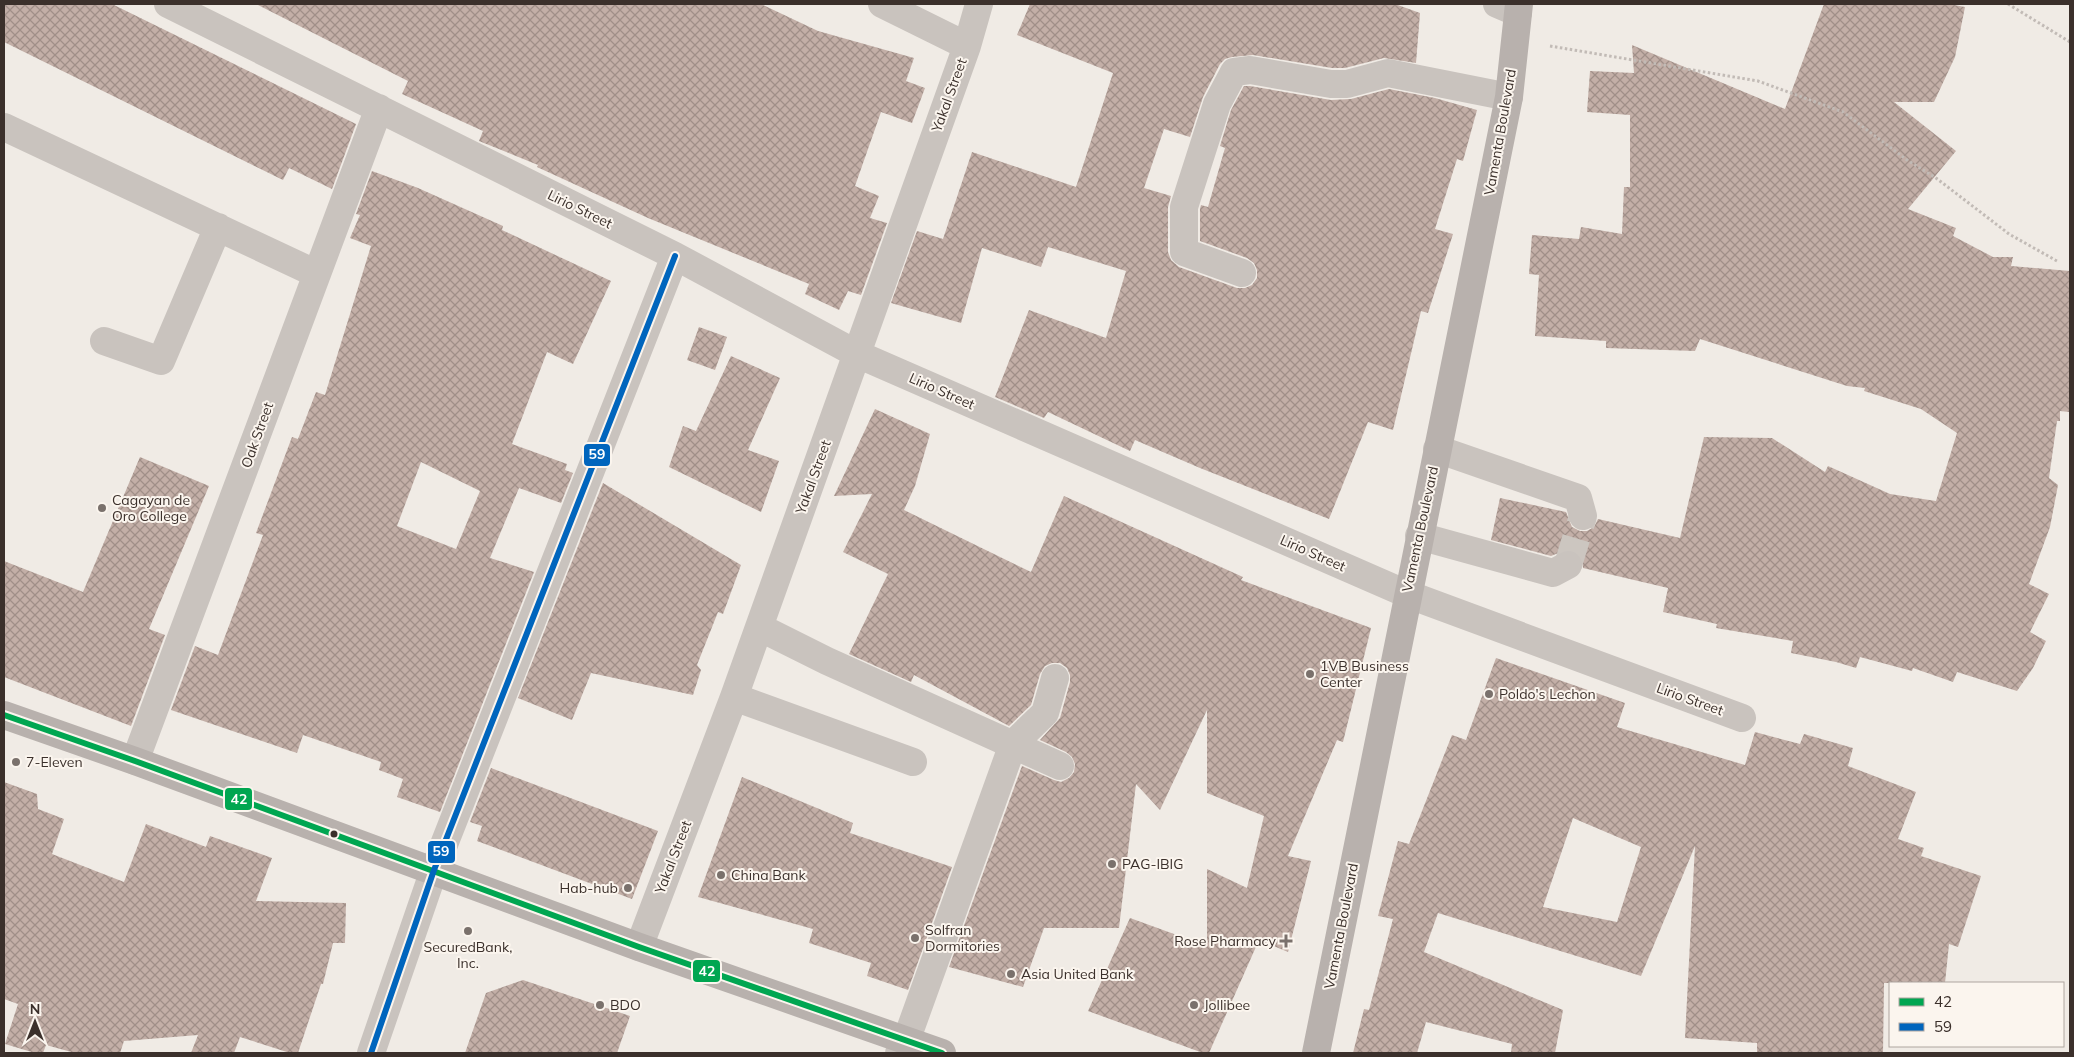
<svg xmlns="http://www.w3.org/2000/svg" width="2074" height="1057" viewBox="0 0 2074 1057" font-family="Mulish,sans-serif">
	<defs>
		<pattern id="building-cross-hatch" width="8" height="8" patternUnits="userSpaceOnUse" patternTransform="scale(1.25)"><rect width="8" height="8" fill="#c3afa7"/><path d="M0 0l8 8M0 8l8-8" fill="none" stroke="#a08f88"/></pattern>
	</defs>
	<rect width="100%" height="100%" fill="#f0ebe5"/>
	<path fill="url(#building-cross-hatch)" fill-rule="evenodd" d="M4 4H112L356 124 332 189 289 168 283 180 4 42Z
		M256 4H761L818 31 914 58 906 81 925 88 912 123 881 112 855 186 879 196 870 218 887 223 861 295 848 291 839 310 805 294 809 284 648 218 537 167 538 165 479 141 483 131 402 94 408 81Z
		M1030 4H1395L1420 13 1416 63 1384 58 1345 68H1332L1253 55 1232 57 1225 59 1220 64 1203 97 1190 137 1164 129 1144 188 1171 196 1168 207V252L1171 260 1179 267 1237 288H1245L1252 285 1257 278V270L1254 263 1247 258 1200 241V209L1201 205 1208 207 1225 148 1220 146 1231 110 1244 86H1250L1331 100 1351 99 1389 89 1435 98 1477 110 1463 161 1457 159 1435 229 1453 234 1428 313 1421 311 1393 430 1368 422 1329 519 1200 468 1135 440 1130 451 1048 412 1044 418 995 397 1029 310 1106 338 1126 271 1048 247 1041 267 982 248 961 323 891 303 917 231 943 239 972 152 1076 187 1113 73 1017 35Z
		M1824 4H1949L1965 7 1955 57 1934 102H1894L1956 151 1908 209 1956 228 1953 236 1993 257H2013L2011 266 2070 271 2069 412 2060 411V421H2057L2049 478 2058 485 2050 527 2029 584 2049 594 2030 632 2046 641 2033 668 2017 691 1957 672 1953 682 1913 668 1912 671 1860 657 1856 668 1836 662 1791 653 1793 641 1716 628 1717 624 1663 612 1668 588 1583 568 1582 558 1576 552 1568 549 1551 556 1491 540 1500 498 1566 512 1572 527 1580 531H1587L1594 527 1598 519 1680 538 1704 437 1772 438 1825 472 1828 466 1890 494 1936 501 1957 433 1921 409 1864 391 1865 388 1847 386 1700 339 1695 351 1606 348V341L1535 336 1539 275 1529 274 1532 235 1579 239 1581 227 1622 234 1624 187H1630V115L1587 112 1590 71 1634 73 1632 45 1785 109Z
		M372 171 418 188 503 226 502 230 611 281 573 364 547 352 512 444 567 464 565 470 573 473 561 503 519 488 490 558 534 572 440 812 397 797 403 779 379 770 381 762 303 735 297 753 171 710 195 646 218 655 263 535 256 533 292 437 298 439 316 392 325 395 371 246 350 238 360 215 356 214ZM421 462 480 491 456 549 397 526Z
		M699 327 727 337 715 370 687 360Z
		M731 356 780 378 748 450 779 461 761 512 669 467 683 426 696 431Z
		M875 409 930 434 915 486 904 510 1031 572 1064 496 1243 577 1241 580 1371 628 1343 742 1337 740 1288 856 1311 861 1288 952 1259 940 1209 1053H1203L1088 1011 1130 918 1207 946V869L1247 888 1264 816 1207 793V710L1160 810 1136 784 1119 928H1044L1023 987 949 967 1022 766 1054 780 1061 782 1069 778 1074 772 1075 764 1072 757 1066 752 1040 740 1060 718 1070 682V675L1067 668 1060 663H1052L1045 666 1040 674 1031 705 1009 726 914 675 911 682 849 654 888 574 843 552 872 494 834 496Z
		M140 457 209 486 149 629 165 635 131 726 4 677V561L83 592Z
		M603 483 741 565 723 614 718 612 697 665 701 670 693 695 591 673 572 720 518 698Z
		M1496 658 1625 703 1617 727 1745 765 1755 732 1800 744 1804 734 1853 748 1848 766 1916 792 1898 839 1924 848 1921 856 1981 876 1958 947 1949 944 1945 983H1884L1883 1053H1757V1043L1685 1038 1695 846 1641 976 1438 913 1424 952 1563 1010 1555 1053H1511L1512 1044 1426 1022 1417 1053H1353L1364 1009 1369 1010 1393 919 1378 916 1398 841 1409 844 1452 735 1466 740ZM1573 818 1641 847 1617 922 1543 907Z
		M491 768 658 831 632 899 477 841 482 826 470 822Z
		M742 777 853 823 850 833 952 867 908 990 867 976 871 963 809 943 813 929 698 897Z
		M4 782 37 794 38 809 64 819 52 854 124 882 146 824 206 847 210 836 272 858 256 901 346 903 345 943H333L323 984H321L298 1053H290L240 1037 234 1053H191L198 1035 124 1041 120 1053H75L46 1045 43 1053H35L5 1044 18 1004 4 999Z
		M523 980 630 1016 617 1053H465L486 993Z"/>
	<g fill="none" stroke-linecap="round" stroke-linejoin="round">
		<path stroke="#ccc6c0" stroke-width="28" stroke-dasharray="28 14" stroke-linecap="butt" d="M1568 565 1583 516"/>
		<path stroke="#c2bbb6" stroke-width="3" stroke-dasharray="2.5 2.5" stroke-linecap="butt" d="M2008 4 2070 42
			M1550 46 1758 81 1843 112 1907 160 1936 178 2009 234 2057 261"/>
		<path stroke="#c9c3be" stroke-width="28" d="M168 4 675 256 857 354 1407 594 1742 718
			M882 4 967 46
			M1497 4 1518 13
			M4 127 317 274
			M1242 273 1184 252V207L1217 104 1234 72 1250 70 1331 84H1347L1388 73 1509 97
			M104 341 161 361 218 227
			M1437 449 1578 498 1583 516
			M1419 536 1553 573 1568 565
			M759 627 827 661 1060 766
			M734 697 913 762
			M135 761 379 108
			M639 947 734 697 967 46 979 4
			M371 1053 434 870 675 256
			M899 1053 906 1041 1013 744 1045 713 1055 678"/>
		<path stroke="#b8b1ad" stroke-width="28" d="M4 715 135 761 639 947 942 1053
			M1316 1053 1509 97 1519 4"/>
		<defs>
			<path id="bus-1" d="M4 715 135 761 639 947 942 1053"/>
			<path id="bus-2" d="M371 1053 434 870 675 256"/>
		</defs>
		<use href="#bus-1" stroke="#fbf5ee" stroke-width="10"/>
		<use href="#bus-2" stroke="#fbf5ee" stroke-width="10"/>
		<use href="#bus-1" stroke="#00a651" stroke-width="6"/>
		<use href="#bus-2" stroke="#0065bd" stroke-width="6"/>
	</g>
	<g fill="#7a716c" stroke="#fbf5ee" stroke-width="2">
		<circle cx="102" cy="508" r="5"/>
		<circle cx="1310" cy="674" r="5"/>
		<circle cx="1489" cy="694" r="5"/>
		<circle cx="16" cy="762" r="5"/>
		<circle cx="1112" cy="864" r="5"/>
		<circle cx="721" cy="875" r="5"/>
		<circle cx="628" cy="888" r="5"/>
		<circle cx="468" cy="931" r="5"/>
		<circle cx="915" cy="938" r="5"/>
		<path d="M1283.5 933.5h5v5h5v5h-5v5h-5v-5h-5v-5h5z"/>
		<circle cx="1011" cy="974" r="5"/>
		<circle cx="600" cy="1005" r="5"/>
		<circle cx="1194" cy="1005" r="5"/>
	</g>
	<circle fill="#3b302b" stroke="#fbf5ee" stroke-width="2" cx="334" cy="834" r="4.5"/>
	<g text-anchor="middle" stroke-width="4" stroke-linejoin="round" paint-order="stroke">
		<g font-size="14" fill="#3b302b" stroke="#fbf5ee">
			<text transform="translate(949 95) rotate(-70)" y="5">Yakal Street</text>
			<text transform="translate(1500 132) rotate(-80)" y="5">Vamenta Boulevard</text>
			<text transform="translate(580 209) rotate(26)" y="5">Lirio Street</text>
			<text transform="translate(942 391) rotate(24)" y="5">Lirio Street</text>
			<text transform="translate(257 435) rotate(-70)" y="5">Oak Street</text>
			<text transform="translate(813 477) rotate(-70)" y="5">Yakal Street</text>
			<text transform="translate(1420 529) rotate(-78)" y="5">Vamenta Boulevard</text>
			<text transform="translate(1313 553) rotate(24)" y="5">Lirio Street</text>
			<text transform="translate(1690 699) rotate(20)" y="5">Lirio Street</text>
			<text transform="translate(673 857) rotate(-69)" y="5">Yakal Street</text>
			<text transform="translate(1341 926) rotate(-79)" y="5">Vamenta Boulevard</text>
		</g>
		<g font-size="14" fill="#3b302b" stroke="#fbf5ee" text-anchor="start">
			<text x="112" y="505">Cagayan de<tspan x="112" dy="16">Oro College</tspan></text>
			<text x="1320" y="671">1VB Business<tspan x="1320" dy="16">Center</tspan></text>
			<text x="1499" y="699">Poldo's Lechon</text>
			<text x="26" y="767">7-Eleven</text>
			<text x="1122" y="869">PAG-IBIG</text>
			<text x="731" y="880">China Bank</text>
			<text x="618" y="893" text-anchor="end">Hab-hub</text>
			<text x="925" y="935">Solfran<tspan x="925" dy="16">Dormitories</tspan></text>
			<text x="1276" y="946" text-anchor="end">Rose Pharmacy</text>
			<text x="468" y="952" text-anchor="middle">SecuredBank,<tspan x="468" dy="16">Inc.</tspan></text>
			<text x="1021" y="979">Asia United Bank</text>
			<text x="610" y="1010">BDO</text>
			<text x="1204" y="1010">Jollibee</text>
		</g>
	</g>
	<g stroke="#fbf5ee" stroke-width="2">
		<rect x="583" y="443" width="28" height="24" rx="5" fill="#0065bd"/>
		<rect x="224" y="787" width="29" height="24" rx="5" fill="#00a651"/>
		<rect x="427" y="840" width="29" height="24" rx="5" fill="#0065bd"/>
		<rect x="692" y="959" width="29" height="24" rx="5" fill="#00a651"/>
	</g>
	<g font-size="14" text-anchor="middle" font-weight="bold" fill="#fff">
		<text x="597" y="459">59</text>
		<text x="239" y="804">42</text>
		<text x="441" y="856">59</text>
		<text x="707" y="976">42</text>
	</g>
	<rect width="2074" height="1057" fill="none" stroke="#3b302b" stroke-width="10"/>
	<rect x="1889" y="982" width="175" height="65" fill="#fbf5ee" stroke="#aea6a0"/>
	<rect x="1899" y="998" width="25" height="8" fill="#00a651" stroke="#aea6a0"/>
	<text x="1934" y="1007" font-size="15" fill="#3b302b">42</text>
	<rect x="1899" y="1023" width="25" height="8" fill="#0065bd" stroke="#aea6a0"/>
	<text x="1934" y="1032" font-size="15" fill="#3b302b">59</text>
	<g transform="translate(35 1022)" stroke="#fbf5ee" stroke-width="4" paint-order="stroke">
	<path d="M0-4L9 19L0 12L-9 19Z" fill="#3b302b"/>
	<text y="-8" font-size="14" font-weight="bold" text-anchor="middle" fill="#3b302b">N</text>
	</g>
</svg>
